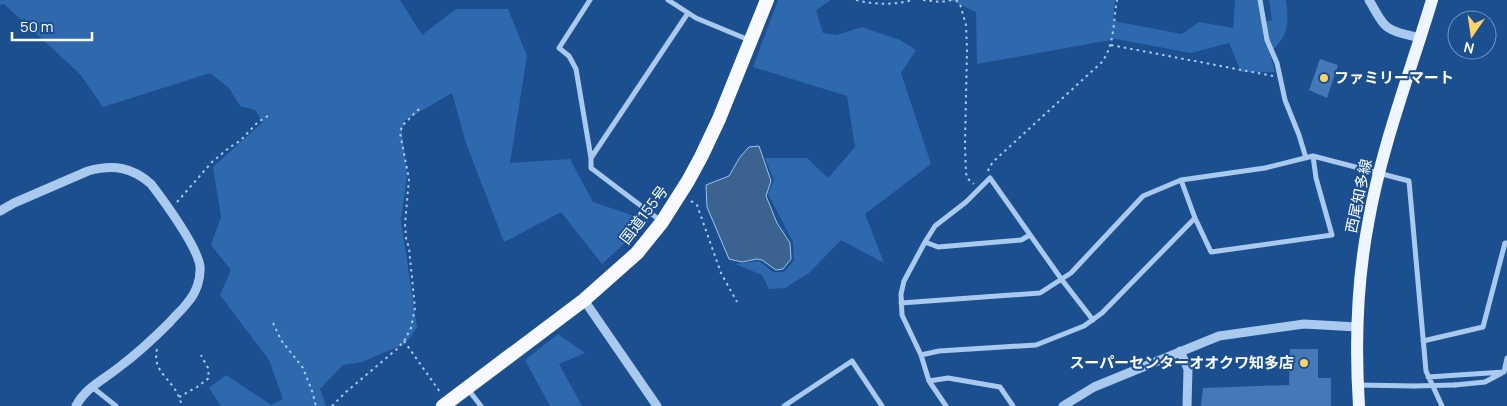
<svg xmlns="http://www.w3.org/2000/svg" width="1507" height="406" viewBox="0 0 1507 406" font-family="Manrope,'Noto Sans JP',sans-serif">
	<rect width="100%" height="100%" fill="#1b4f8f"/>
	<path fill="#2e69ad" d="M0 0H400L422 35 456 9H508L527 56 510 163 570 159 593 202 649 221 602 264 561 212 504 242 466 143 452 93 404 121 402 131 407 175 401 221 417 327 406 343 362 362 343 365 320 389 326 406H221L209 388 226 375 271 405 283 399 269 360 220 295 231 270 211 245 221 217 213 167 263 122 255 110 240 106 229 88 210 73 103 107 80 74 4 4 0 5Z
		M778 0H831L816 10 823 33 837 35 862 27 900 40 916 50 901 73 931 164 865 214 884 263 841 240 809 273 785 288 769 289 762 275 735 264 759 261 773 272H784L794 260 793 242 768 194 774 180 765 158H807L828 178 855 147 847 96 753 67Z
		M950 0H1115L1113 21 1182 34 1199 22 1233 28 1235 0H1257L1262 23 1272 20 1269 0H1286C1289 26 1289 34 1270 53L1275 72H1241L1229 43 1191 53 1116 39 977 64 976 12Z
		M558 334 585 353 559 364 582 406H550L525 360Z"/>
	<path fill="#3c6290" stroke="#9cc4f0" d="M759 146 771 181 766 196 777 223 790 243 791 259 783 269 776 270 762 260 757 259 742 262 729 259 707 207 706 185 729 176 740 157 749 147Z"/>
	<path fill="#4478b7" d="M1320 59 1338 65 1327 98 1309 90Z
		M1290 349H1318V378H1331V406H1201L1203 388 1289 385Z"/>
	<g fill="none" stroke-linecap="round" stroke-linejoin="round">
		<path stroke="#a9c9ee" stroke-width="2" stroke-dasharray="2.5 4" stroke-linecap="butt" d="M856 0C875 5 894 5 913 0
			M923 0 941 2 952 0
			M956 0 960 4 966 25 967 50 965 144 966 173 968 179 974 184
			M1111 45 1273 76
			M988 171 990 166 995 160 1102 62C1115 44 1113 21 1117 0
			M691 201 697 205 721 273 737 302
			M177 202 212 162 230 147 240 141 258 122 271 114
			M273 323 281 340 303 368 312 391 316 406
			M404 341 440 392
			M157 349C153 368 164 374 174 388 178 393 180 400 182 406
			M179 397 197 387 209 378 208 368 201 355
			M332 406 346 392 397 349 404 341 411 328 415 308 409 248 406 238 405 224 409 179 400 133 402 126 422 106"/>
		<path stroke="#a9c9ee" stroke-width="5" d="M590 0 559 48 569 56 576 69 591 158V168L661 221
			M668 0 696 18 749 40
			M1260 0 1267 40 1277 63 1285 100 1299 135 1306 158
			M591 158 688 13
			M1181 180 1195 218
			M925 242 938 247 1021 240 1030 235
			M901 303 1040 293 1071 273 1143 196 1181 180 1265 168 1313 156 1409 181 1426 371 1442 406
			M1423 341 1483 327 1505 243H1507
			M921 355 939 351 1036 345 1084 326 1102 313 1195 218 1211 252 1332 235 1316 178 1313 156
			M1428 377 1504 372 1507 358
			M929 381 948 378 1000 387 1013 406
			M1357 385 1414 386
			M1455 385 1485 382 1502 373
			M92 387 116 406
			M467 388 481 406
			M784 406 852 361 882 406
			M946 406 929 381 921 355 902 315 901 294 904 281 925 242 935 226 966 202 990 178 1062 280 1093 320"/>
		<path stroke="#a9c9ee" stroke-width="9" d="M1369 0C1374 8 1378 17 1384 24 1392 33 1409 35 1421 38
			M0 211 14 203 88 171C113 164 132 167 151 184 164 201 197 246 200 266 201 279 196 293 188 302 183 309 176 315 170 322 153 339 137 354 118 368 103 380 85 388 76 406
			M584 300 657 406
			M1180 351 1188 369 1187 406
			M1063 406 1094 387 1219 336 1304 324 1357 327"/>
		<path stroke="#f0f6ff" stroke-width="12" d="M1359 406C1355 345 1357 283 1368 224 1381 148 1410 73 1432 0"/>
		<path stroke="#f8faff" stroke-width="14" d="M443 406 584 300 637 253 662 222 688 181 701 157 719 119 767 0"/>
		<path stroke="#a9c9ee" stroke-width="5" d="M1414 386 1455 385"/>
	</g>
	<g fill="#ffd166" stroke="#1b4f8f" stroke-width="2">
		<circle cx="1324" cy="78" r="5"/>
		<circle cx="1304" cy="363" r="5"/>
	</g>
	<g text-anchor="middle" stroke-width="4" stroke-linejoin="round" paint-order="stroke">
		<g font-size="15" font-weight="bold" fill="#fff" stroke="#1b4f8f" text-anchor="start">
			<text x="1334" y="83">ファミリーマート</text>
			<text x="1294" y="368" text-anchor="end">スーパーセンターオオクワ知多店</text>
		</g>
		<g font-size="15" fill="#fff" stroke="#1b4f8f">
			<text transform="translate(1359 196) rotate(-78)" y="5">西尾知多線</text>
			<text transform="translate(644 215) rotate(-53)" y="5">国道155号</text>
		</g>
	</g>
	<g transform="translate(1472 35) rotate(193)"><circle r="24" fill="#1b4f8f" stroke="#7695bc"/>
	<path d="M0-4L9 19L0 12L-9 19Z" fill="#ffd166"/>
	<text y="-8" font-size="14" font-weight="bold" text-anchor="middle" fill="#ffffff">N</text>
	</g>
	<path d="M12 32v8h80v-8" fill="none" stroke="#ffffff" stroke-width="2.5"/>
	<text x="20" y="32" font-size="15" fill="#ffffff" stroke="#1b4f8f" stroke-width="4" paint-order="stroke">50 m</text>
</svg>
